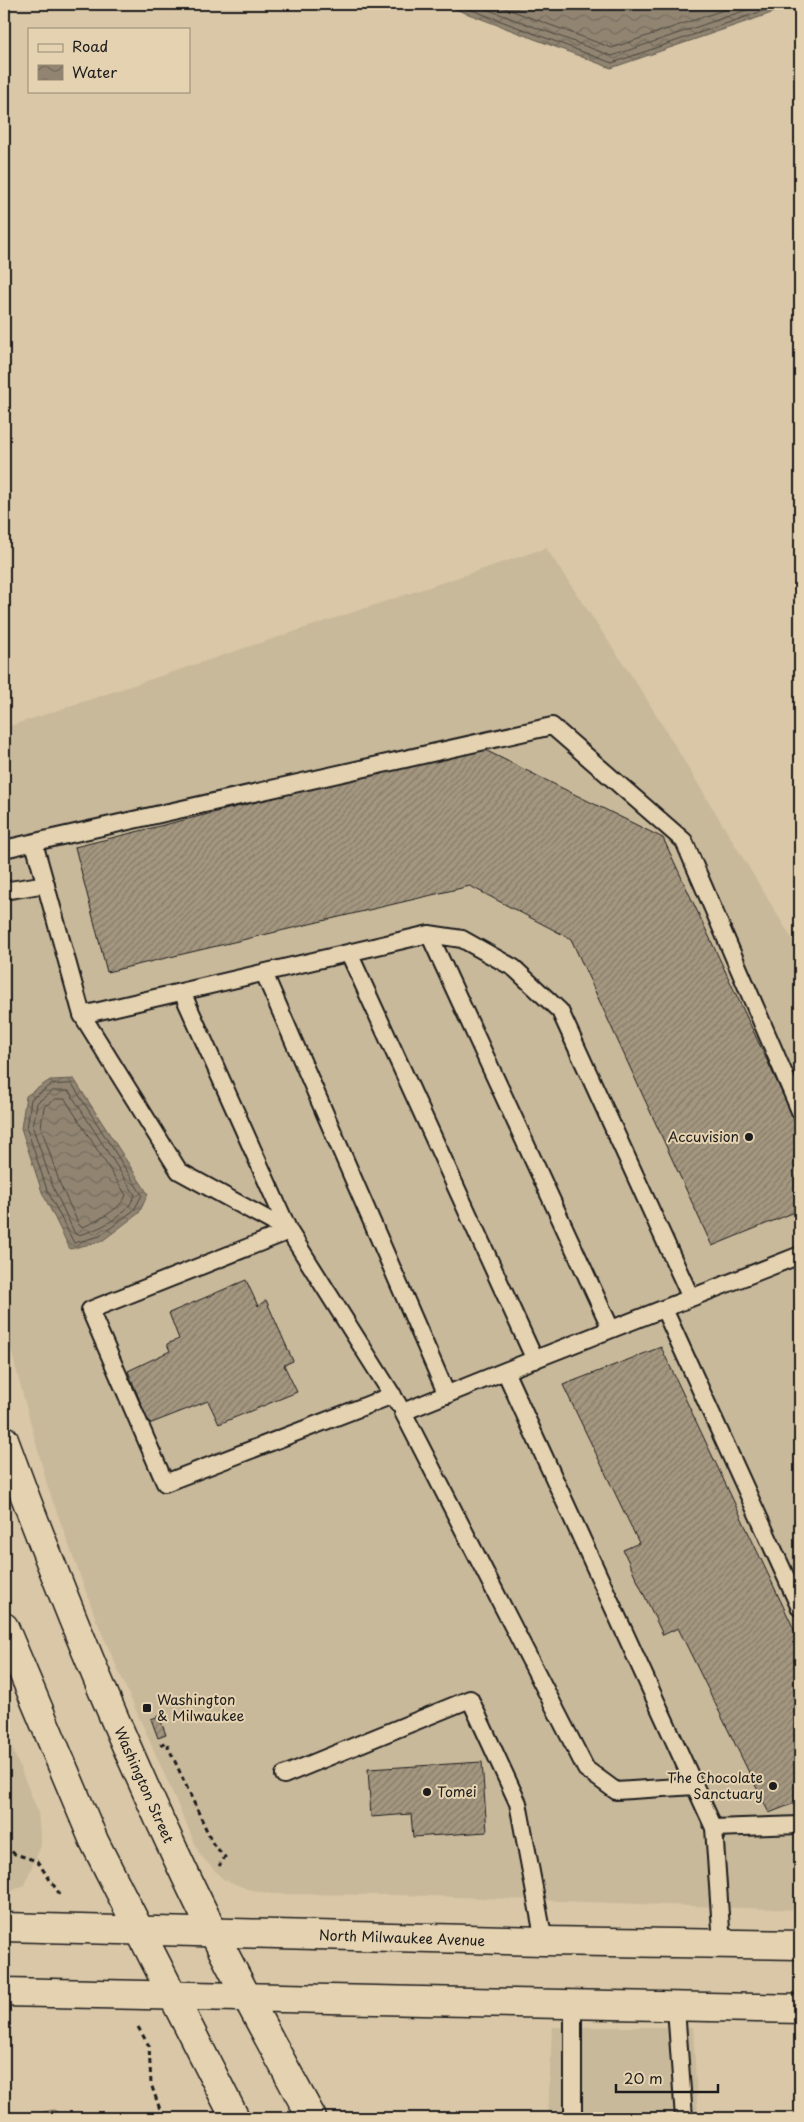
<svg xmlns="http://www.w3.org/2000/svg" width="804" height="2122" viewBox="0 0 804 2122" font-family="'Playpen Sans',sans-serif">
	<defs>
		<pattern id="forest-firs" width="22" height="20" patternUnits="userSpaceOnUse" patternTransform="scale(1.25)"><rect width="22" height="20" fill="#baab90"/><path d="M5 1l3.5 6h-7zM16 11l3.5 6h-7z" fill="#968a75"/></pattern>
		<pattern id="water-waves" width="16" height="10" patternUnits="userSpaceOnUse" patternTransform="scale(1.25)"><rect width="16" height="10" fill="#918572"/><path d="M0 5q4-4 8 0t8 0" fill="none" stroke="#766c5d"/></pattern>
		<pattern id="building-hatch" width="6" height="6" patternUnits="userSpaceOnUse" patternTransform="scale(1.25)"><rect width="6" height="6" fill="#a49780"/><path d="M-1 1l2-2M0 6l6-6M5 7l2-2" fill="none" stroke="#857a68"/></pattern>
	</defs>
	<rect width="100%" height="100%" fill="#d9c7a7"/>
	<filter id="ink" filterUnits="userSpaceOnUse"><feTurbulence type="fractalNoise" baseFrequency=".02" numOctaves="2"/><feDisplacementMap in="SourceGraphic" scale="10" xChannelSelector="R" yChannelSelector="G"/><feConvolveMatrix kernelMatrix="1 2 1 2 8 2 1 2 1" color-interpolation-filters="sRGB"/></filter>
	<g filter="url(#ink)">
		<path fill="#c9b99b" d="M546 548 643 693 800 952V1910L400 1895 272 1894 247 1889 223 1879 200 1855 97 1622 48 1488 4 1324V728Z
			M4 1728 38 1812 41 1846 24 1885 4 1895Z
			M552 2027H693L698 2118H548Z"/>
		<path fill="url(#forest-firs)" stroke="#6b6456" d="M54 2110 66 2118H28L34 2114Z"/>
		<path fill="url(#water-waves)" stroke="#625b50" d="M442 4H798L611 68Z
			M74 1079 148 1194 139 1213 102 1241 70 1249 42 1192 21 1128 26 1096 50 1080Z"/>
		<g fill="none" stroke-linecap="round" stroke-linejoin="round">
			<path stroke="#4b463e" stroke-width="1" d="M456 4 612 63 783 4
				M473 4 612 56 764 4
				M494 4 612 48 741 4
				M72 1084 142 1195 134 1210 100 1236 74 1243 47 1190 27 1129 31 1099 51 1085Z
				M53 1091H69L135 1195C127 1216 99 1230 78 1235L75 1234 53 1187 33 1128 37 1103Z
				M56 1099H65L126 1195C122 1208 95 1223 82 1227L79 1225 60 1184 41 1127 44 1107Z"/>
		</g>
		<path fill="url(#building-hatch)" stroke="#1c1c1c" d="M479 747 663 838 800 1131V1210L712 1246 571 939 470 886 107 972 75 847Z
			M246 1280 258 1306 266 1300 293 1361 284 1365 297 1392 219 1424 208 1401 149 1424 128 1371 170 1351 167 1344 179 1339 169 1313Z
			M661 1347 800 1642V1801L769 1813 678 1628 663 1635 623 1550 639 1543 563 1385Z
			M159 1716 166 1735 158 1738 151 1719Z
			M482 1762 487 1832 413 1837 411 1814 371 1817 368 1769Z"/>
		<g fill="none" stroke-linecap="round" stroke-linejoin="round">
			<defs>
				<path id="lane" d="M34 843 82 1015 179 1171 289 1231
					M4 849 552 726 684 841 800 1111
					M4 891 46 884
					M429 934 611 1329
					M349 953 535 1360
					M264 973 447 1395
					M182 992 289 1231 398 1404
					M82 1015 429 934 462 939 514 968 560 1011 691 1298
					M289 1231 90 1310 165 1483 393 1395
					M664 1309 800 1608
					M505 1371 800 1255
					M284 1775 470 1699 518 1803 544 1941
					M695 1786 616 1791 586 1769 403 1412 505 1371 714 1828 722 1944
					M714 1828 800 1825
					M573 2006V2118
					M676 2008 684 2118"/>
				<path id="secondary" d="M4 1440C57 1584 115 1727 181 1866 221 1951 267 2035 312 2118
					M4 1627 94 1841 235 2118"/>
				<path id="primary" d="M4 1927 544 1941 800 1945
					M4 1992 800 2009"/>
			</defs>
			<use href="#lane" stroke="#1c1c1c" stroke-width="20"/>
			<use href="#secondary" stroke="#1c1c1c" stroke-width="31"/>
			<use href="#primary" stroke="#1c1c1c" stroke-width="31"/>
			<path stroke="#1c1c1c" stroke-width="3" stroke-dasharray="5 4" stroke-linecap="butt" d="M160 1745 166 1742 213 1844 225 1857 219 1866
				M4 1847 15 1854 37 1861 61 1896
				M138 2027 149 2046 151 2084 163 2118"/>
			<use href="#lane" stroke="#e5d2b0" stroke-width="16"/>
			<use href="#secondary" stroke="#e5d2b0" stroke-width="28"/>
			<use href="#primary" stroke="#e5d2b0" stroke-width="28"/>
		</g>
	</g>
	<g fill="#1c1c1c" stroke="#e5d2b0" stroke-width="2">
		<circle cx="749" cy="1137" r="5"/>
		<rect x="142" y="1703" width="10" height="10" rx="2.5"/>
		<circle cx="773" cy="1786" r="5"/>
		<circle cx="427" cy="1792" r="5"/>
	</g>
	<g text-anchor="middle" stroke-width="4" stroke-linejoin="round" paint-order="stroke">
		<g font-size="14" fill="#1c1c1c" stroke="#e5d2b0" text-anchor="end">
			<text x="739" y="1142">Accuvision</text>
			<text x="157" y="1705" text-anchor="start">Washington<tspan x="157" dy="16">&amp; Milwaukee</tspan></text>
			<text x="763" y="1783">The Chocolate<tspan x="763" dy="16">Sanctuary</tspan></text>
			<text x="437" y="1797" text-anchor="start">Tomei</text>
		</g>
		<g font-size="14" fill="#1c1c1c" stroke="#e5d2b0">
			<text transform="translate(144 1785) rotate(66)" y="5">Washington Street</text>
			<text transform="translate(402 1938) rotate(2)" y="5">North Milwaukee Avenue</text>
		</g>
	</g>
	<rect width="804" height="2122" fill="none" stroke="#e5d2b0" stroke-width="20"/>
	<rect x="10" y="10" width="784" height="2102" fill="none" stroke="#1c1c1c" stroke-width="2" filter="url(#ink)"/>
	<rect x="28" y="28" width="162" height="65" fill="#e5d2b0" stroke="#958975"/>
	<rect x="38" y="44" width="25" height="8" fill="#e5d2b0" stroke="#958975"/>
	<text x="72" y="52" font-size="15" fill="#1c1c1c">Road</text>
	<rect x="38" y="65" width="25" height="15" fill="url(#water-waves)" stroke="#958975"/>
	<text x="72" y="78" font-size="15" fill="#1c1c1c">Water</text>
	<path d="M616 2084v8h102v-8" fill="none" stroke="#1c1c1c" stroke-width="2.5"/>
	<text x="624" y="2084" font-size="15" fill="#1c1c1c" stroke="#e5d2b0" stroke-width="4" paint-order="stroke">20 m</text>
</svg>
